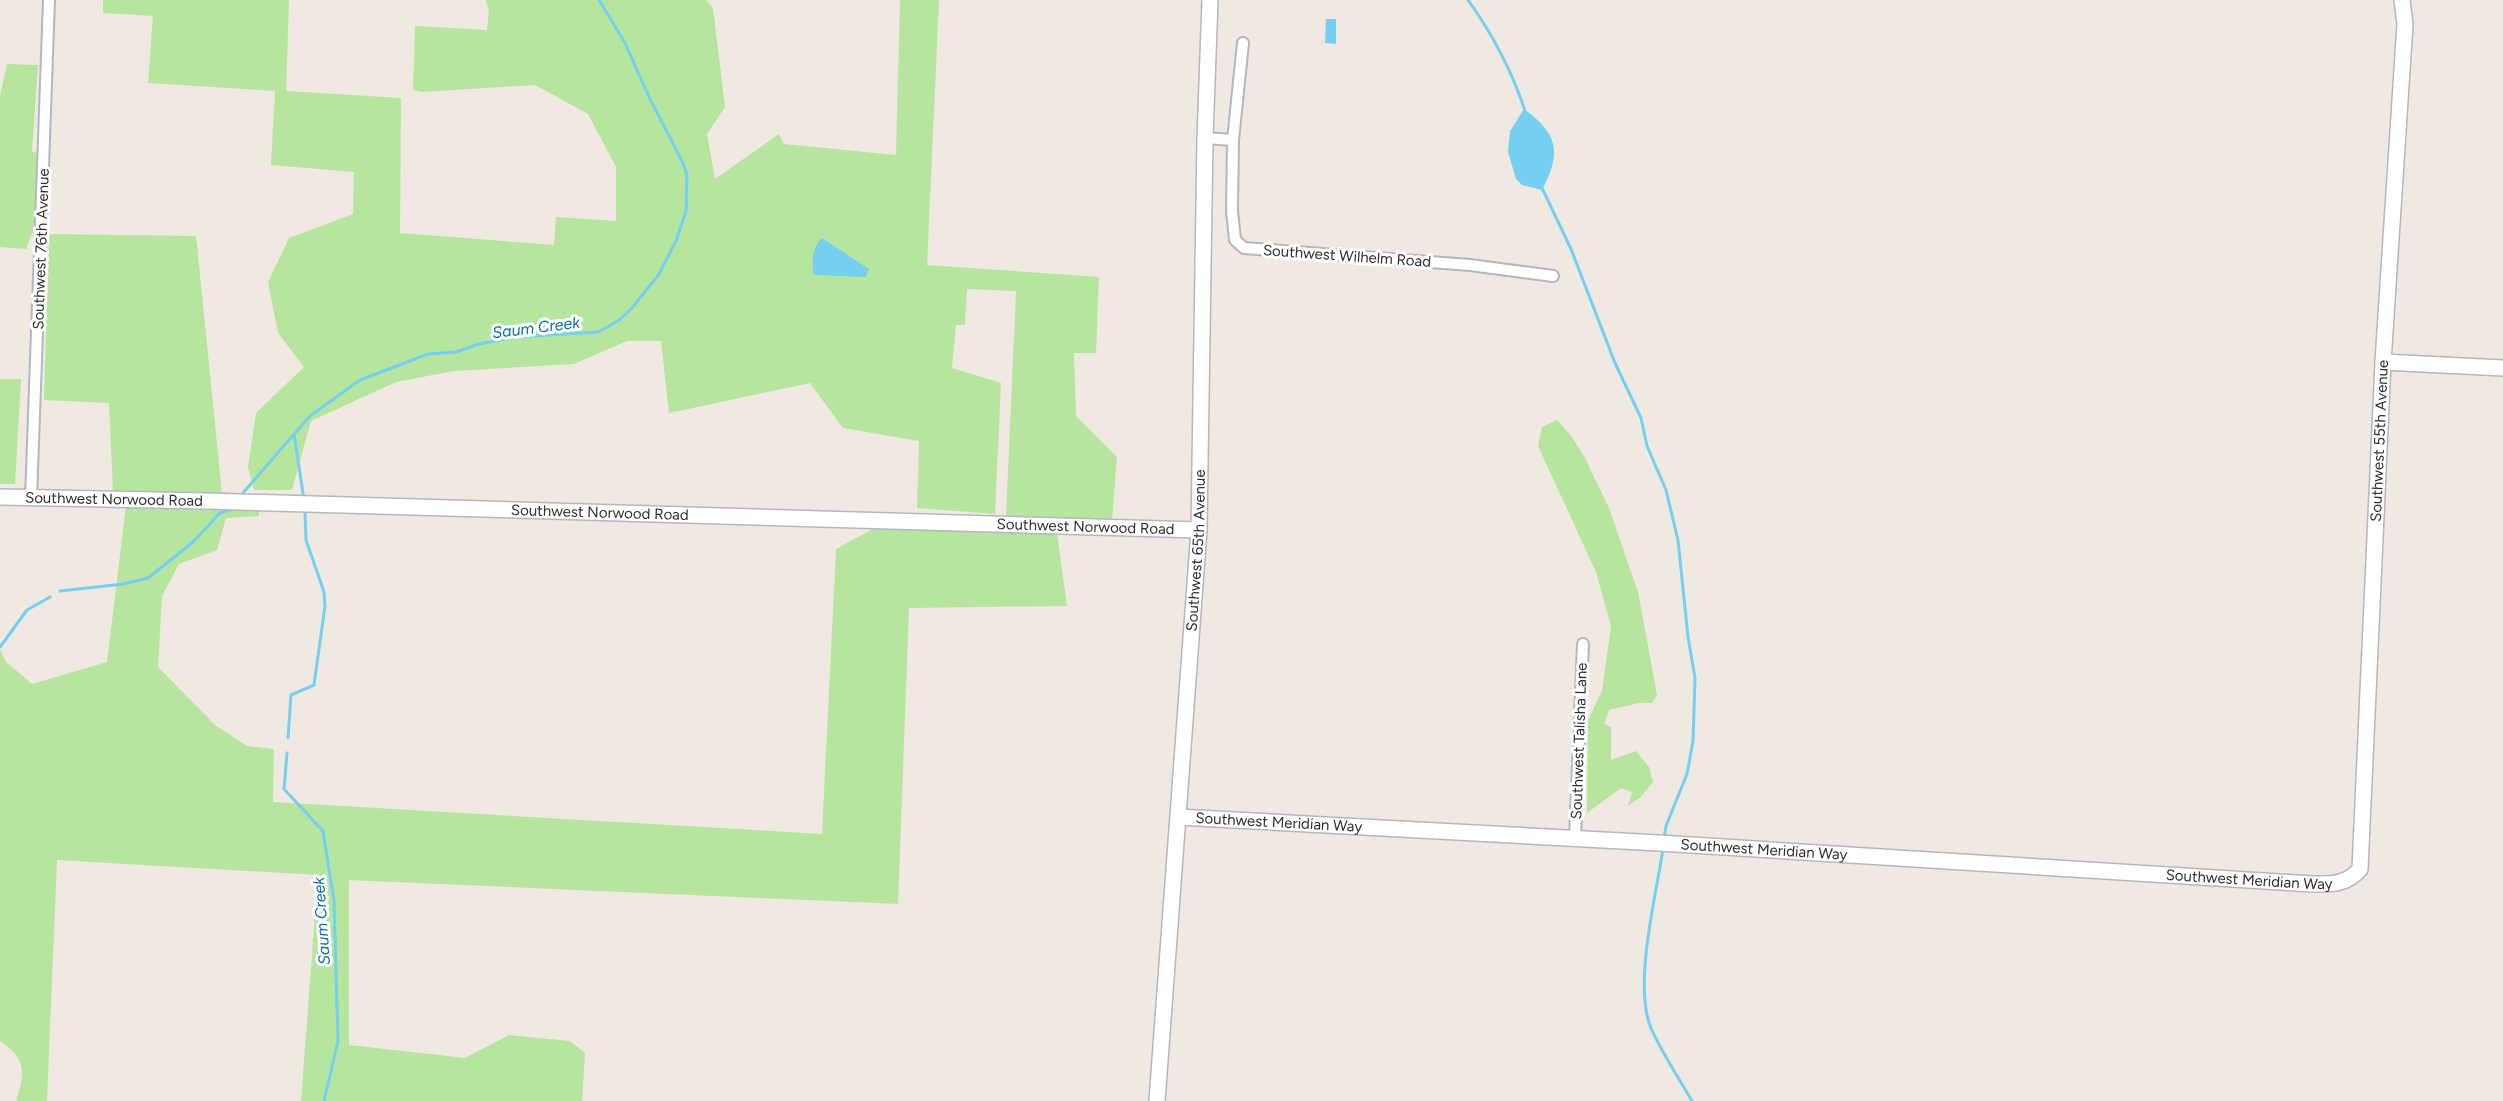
<svg xmlns="http://www.w3.org/2000/svg" width="2503" height="1101" viewBox="0 0 2503 1101" font-family="Figtree,sans-serif">
	<rect width="100%" height="100%" fill="#efe9e1"/>
	<path fill="#b6e59e" d="M103 0H289L286 91 401 98 400 233 554 245 556 217 616 221V167L588 114 535 85 422 92 413 90 415 26 487 30 489 11 486 0H706L713 8 725 107 707 134 715 179 779 134 784 144 896 155 900 0H939L927 265 1099 277 1096 353H1074L1076 416 1117 457 1112 521 1006 516 1016 291 967 289 965 325H956L952 368 1001 383 995 514 917 508 919 441 843 428 810 383 669 413 661 341H627L574 364 454 371 396 382 311 421 292 490H254L248 467 256 413 304 367 278 333 268 282 289 238 353 214 354 172 271 165 275 91 148 83 153 16 103 13Z
		M7 64 38 65 32 151 38 154 35 226 26 249 0 247V96Z
		M49 234 196 236 222 493 113 492 109 403 44 400Z
		M0 379H21L15 484H0Z
		M1557 420 1572 437 1585 458 1609 508 1638 592 1657 695 1652 703H1639L1609 710 1604 724 1611 727V760L1636 751 1649 767 1653 782 1641 797 1628 806 1632 792 1621 788 1587 813 1588 720 1602 691 1611 626 1596 572 1538 446 1542 427Z
		M126 506 259 511V516L226 518 217 550 179 564 162 596 158 667 216 726 247 746 274 749 273 802 822 834 836 549 873 529 1057 533 1067 606 909 608 898 904 349 880V1045L465 1058 509 1035 570 1041 585 1053 582 1101H301L318 875 57 860 47 1101H16C25 1073 27 1059 0 1041V649L6 662 32 684 107 662Z"/>
	<path fill="#75cff0" d="M1326 19H1336V44L1325 43Z
		M1524 109C1558 134 1562 152 1542 190L1522 185 1516 179 1508 152 1510 131Z
		M822 238 869 269 866 277 814 275C811 262 812 248 822 238Z"/>
	<g fill="none" stroke-linecap="round" stroke-linejoin="round">
		<path stroke="#75cff0" stroke-width="3" d="M1468 0C1493 35 1512 71 1525 111
			M1542 188 1571 249 1615 363 1641 418 1647 446 1666 490 1678 540 1688 637 1695 678 1693 741 1687 774 1666 826 1664 839
			M294 434 304 500
			M242 494 310 416 360 380 428 354 456 352 479 344 517 337 598 332 618 321 632 308 659 274 676 241 686 211 687 175 682 161 650 99 625 43 599 0
			M60 591 123 584 148 578 192 543 220 513 229 510
			M0 647 27 610 50 597
			M288 738 291 695 314 685 325 606 324 592 306 540 305 512
			M287 753 284 789 323 831 334 901 338 1041 324 1101
			M1663 849C1656 896 1633 985 1651 1028 1662 1053 1678 1077 1692 1101"/>
		<defs>
			<path id="street" d="M1243 43 1233 140 1232 211 1235 240 1244 248 1470 265 1553 276
				M1205 138 1233 140
				M31 498 49 0
				M1575 838 1583 644"/>
			<g id="secondary">
				<path d="M2383 362 2503 368"/>
				<path id="s1" d="M0 497 207 501 1199 530"/>
				<path id="s2" d="M1179 817 1659 843 2312 884C2330 884 2347 885 2360 869L2383 362 2405 24 2402 0"/>
				<path id="s3" d="M1157 1101 1199 530 1205 138 1210 0"/>
			</g>
		</defs>
		<use href="#street" stroke="#b4b7c1" stroke-width="14"/>
		<use href="#secondary" stroke="#b4b7c1" stroke-width="18"/>
		<use href="#street" stroke="#fff" stroke-width="10"/>
		<use href="#secondary" stroke="#fff" stroke-width="15"/>
	</g>
	<g text-anchor="middle" stroke-width="6" stroke-linejoin="round" paint-order="stroke">
		<g font-size="15" fill="#2e2e2e" stroke="#fff">
			<text transform="translate(41 249) rotate(-88)" y="5">Southwest 76th Avenue</text>
			<text transform="translate(1347 256) rotate(4)" y="5">Southwest Wilhelm Road</text>
			<text dy="5" stroke="none"><textPath href="#s2" startOffset="1616">Southwest 55th Avenue</textPath></text>
			<text dy="5" stroke="none"><textPath href="#s1" startOffset="114">Southwest Norwood Road</textPath></text>
			<text dy="5" stroke="none"><textPath href="#s1" startOffset="600">Southwest Norwood Road</textPath></text>
			<text dy="5" stroke="none"><textPath href="#s1" startOffset="1086">Southwest Norwood Road</textPath></text>
			<text dy="5" stroke="none"><textPath href="#s3" startOffset="552">Southwest 65th Avenue</textPath></text>
			<text transform="translate(1579 741) rotate(-88)" y="5">Southwest Talisha Lane</text>
			<text dy="5" stroke="none"><textPath href="#s2" startOffset="100">Southwest Meridian Way</textPath></text>
			<text dy="5" stroke="none"><textPath href="#s2" startOffset="586">Southwest Meridian Way</textPath></text>
			<text dy="5" stroke="none"><textPath href="#s2" startOffset="1072">Southwest Meridian Way</textPath></text>
		</g>
		<g font-size="16" font-style="italic" fill="#0d6fa3" stroke="#fff">
			<text transform="translate(536 327) rotate(-7)" y="6">Saum Creek</text>
			<text transform="translate(321 921) rotate(-94)" y="6">Saum Creek</text>
		</g>
	</g>
</svg>
